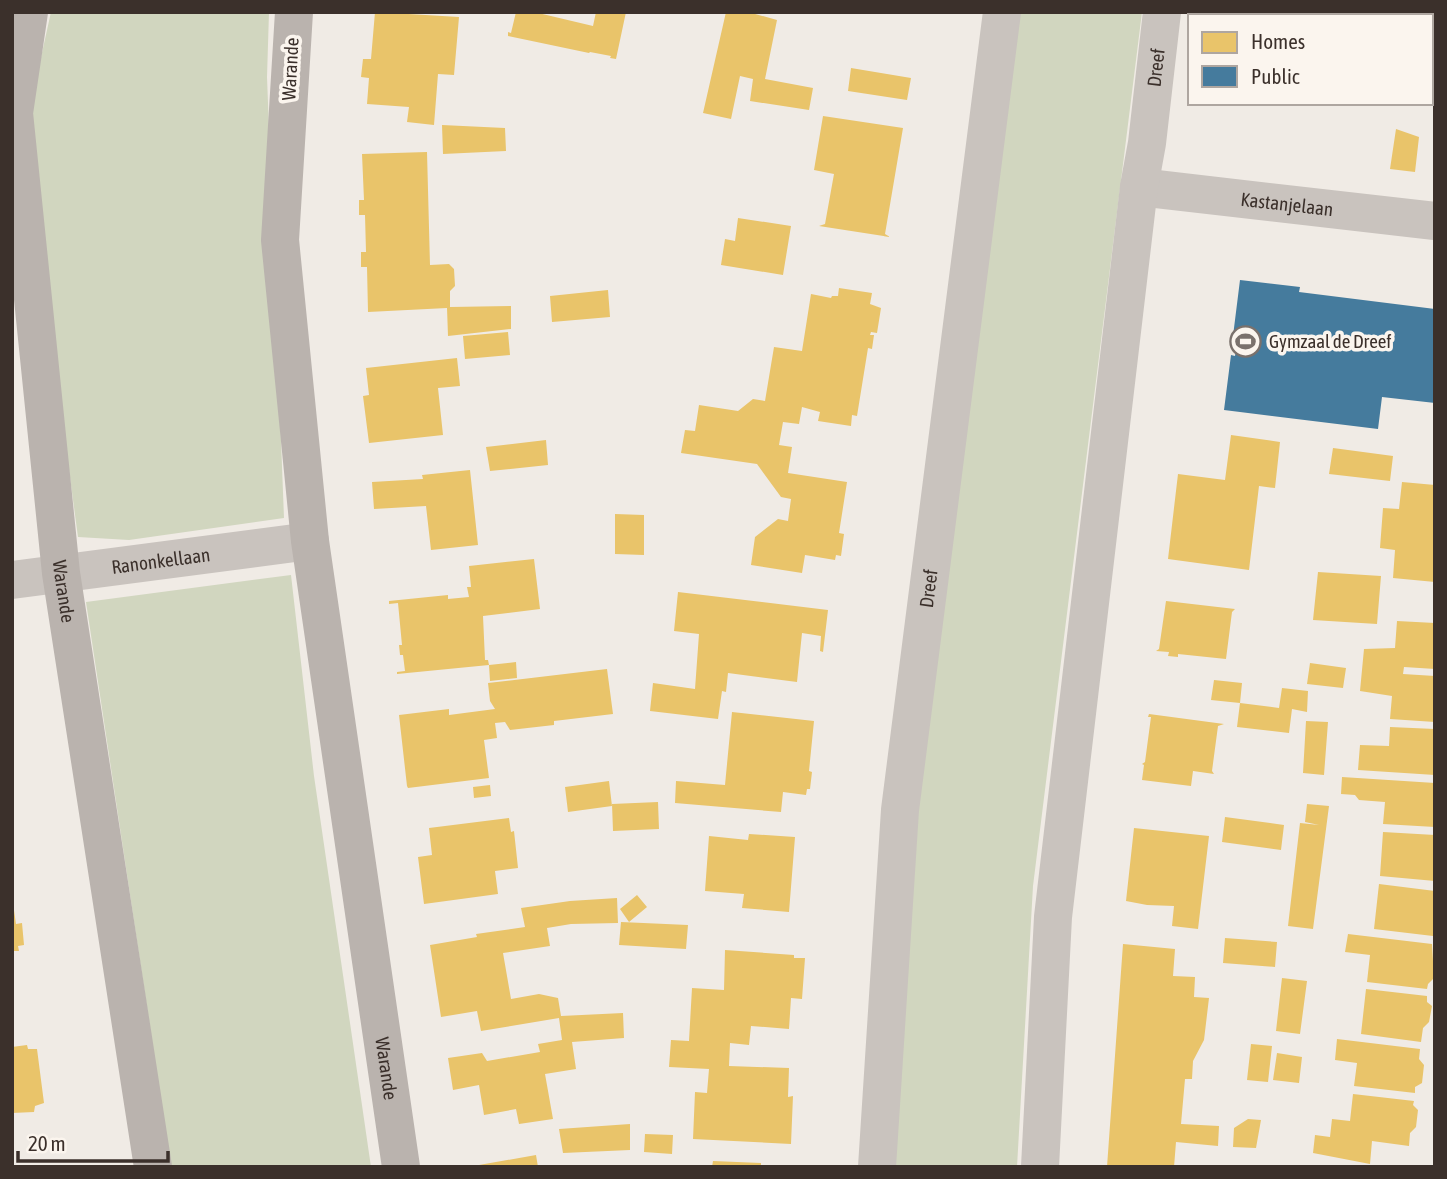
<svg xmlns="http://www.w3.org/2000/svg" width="1447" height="1179" viewBox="0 0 1447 1179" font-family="'Asap Condensed',sans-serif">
	<rect width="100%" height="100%" fill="#f0ebe5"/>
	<path fill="#d1d6bf" d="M51 12H269L267 77 284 518 129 540 78 537 37 231 26 125Z
		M1018 12H1142L1033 886 1017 1167H895L912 801Z
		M291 575 314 776 371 1167H171L86 602Z"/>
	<path fill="#e9c46a" d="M375 12 459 17 454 75 438 74 434 125 407 122 409 107 367 104 369 78 361 77 363 59H371Z
		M516 12H534L593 26 596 12H626L616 59 610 58 611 56 590 52 589 53 508 36V32L511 33Z
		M726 12H748L777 20 765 79 813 88 809 110 750 101 753 79 740 76 731 119 703 113Z
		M1241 12H1312L1311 16H1240Z
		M851 68 911 78 907 100 848 91Z
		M823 116 903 128 885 234 890 237 819 226 825 224 834 174 814 170Z
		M442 125 505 128 506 151 443 154Z
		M1396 129 1419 137 1415 172 1390 169Z
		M427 152 430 265 449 264 454 269 455 286 450 291V307L511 306V329L448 336 447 308 368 312 367 267H361V252H366L365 215H359V200H364L362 154Z
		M738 218 791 226 783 275 721 265 725 239 735 241Z
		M839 288 872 293 870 304 881 308 877 333 871 332 870 335H874L872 349 868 348 857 416 852 415 851 426 818 421 820 412 802 407 799 424 783 422 779 445 792 447 788 473 847 482 839 533 844 534 841 556 836 555 835 560 805 555 802 573 751 565 755 537 778 519 788 521 791 499 781 497 757 464 681 453 685 430 695 431 699 405 738 411 753 399 765 401 774 347 802 351 811 294 831 298 832 296H838Z
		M608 290 610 317 552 322 550 296Z
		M508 332 510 355 465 359 463 336Z
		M457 358 460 386 438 388 443 435 369 443 363 396 369 395 366 368Z
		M1231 435 1280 442 1275 488 1259 486 1249 570 1168 559 1178 474 1225 480Z
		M546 440 548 465 490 471 486 447Z
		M1333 448 1393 456 1390 481 1329 474Z
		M470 470 478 545 431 550 426 506 374 509 372 482 423 479 422 475Z
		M1402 482 1435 485V582L1393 578 1395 550 1380 548 1383 508 1399 509Z
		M615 514 644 515V555L615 554Z
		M534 559 540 609 483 616 485 660H488L489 665 516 662 517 678 490 681 489 665 397 674V672L405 671 403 655H400L399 645H402L398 603 389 604V601L448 595V599L469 597 467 587H471L469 566Z
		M1318 572 1381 576 1377 624 1313 620Z
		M678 592 828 610 823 652 820 651 821 636 802 633 797 682 728 673 726 692 722 691 718 719 650 711 653 683 695 689 699 634 674 631Z
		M1166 601 1235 609 1232 612 1226 659 1178 654V657L1168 656 1169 652 1156 651 1159 649Z
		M1397 621 1435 623V669L1404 667 1403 674 1435 676V722L1390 719 1392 696 1360 691 1364 649 1395 648Z
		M1310 663 1346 668 1343 688 1307 684Z
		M607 669 613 714 554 721V725L510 730 505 722 495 723 497 738 484 740 489 778 408 788 407 786 399 715 449 709V715L495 709 490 701 488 683Z
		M1214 680 1242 683 1240 703 1279 708 1282 688 1308 691 1307 712 1292 709 1289 733 1237 727 1240 703 1211 700Z
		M732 712 814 721 809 771 812 772 810 789H807L806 795 783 792 781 812 675 803 676 781 725 785Z
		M1149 714 1224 724 1218 726 1212 771 1214 774 1193 771 1191 786 1142 780 1144 765 1142 764 1145 762 1151 717H1148Z
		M1306 721 1328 722 1324 775 1303 773Z
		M1390 727 1435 729V775L1358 770 1360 745 1389 746Z
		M1342 777 1435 783V827L1383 824 1385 802 1359 800 1355 795 1341 794Z
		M609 781 612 806 568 812 565 787Z
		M490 785 491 796 474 798 473 787Z
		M658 802 659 829 613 831 612 804Z
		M1307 804 1329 806 1313 929 1288 926 1300 823 1319 825 1305 822Z
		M1225 817 1284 825 1281 850 1222 842Z
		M509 818 511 832 514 831 518 868 495 871 498 894 424 904 418 857 432 855 429 828Z
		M1134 828 1209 836 1198 929 1172 926 1174 906 1147 905 1126 901Z
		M1383 832 1435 835V881L1380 876Z
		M749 834 795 837 789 912 742 908 744 894 705 891 709 836 748 840Z
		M1379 884 1435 891 1433 936 1374 929Z
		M637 895 647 907 629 922 620 909Z
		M617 898 618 923 571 924 547 928 550 946 503 953 511 999 539 994 558 998 561 1016 623 1013 624 1038 572 1042 576 1069 545 1074 553 1119 519 1124 516 1109 484 1115 479 1085 453 1090 448 1058 482 1053 487 1061 540 1052 538 1044 562 1040 559 1018 481 1031 477 1011 441 1017 430 945 477 937 476 934 525 927 521 908 570 901Z
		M14 910 16 924 22 923 24 945 18 946 19 951H12Z
		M621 922 688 925 686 949 619 945Z
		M1348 934 1432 944 1434 978 1428 984 1427 989 1367 982 1370 955 1345 952Z
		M1225 938 1277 942 1275 967 1223 963Z
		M1123 944 1175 949 1173 976 1195 977 1194 997 1209 998 1204 1040 1193 1061 1192 1079H1185L1181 1124 1219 1126 1218 1146 1176 1142 1174 1167H1107Z
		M725 950 794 955V958H805L802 999 791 998 789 1029 751 1026 749 1045 730 1043 729 1066 789 1068 788 1097 793 1096 791 1144 693 1139 695 1092 707 1093 709 1069 669 1067 671 1040 689 1041 692 988 724 990Z
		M1282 978 1307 981 1300 1034 1276 1031Z
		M1366 989 1427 996V1002L1432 1006 1429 1022 1423 1028 1421 1042 1361 1034Z
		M1337 1039 1420 1049 1419 1059 1424 1065 1422 1083 1415 1087V1093L1354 1086 1357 1063 1335 1060Z
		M1251 1044 1272 1046 1268 1082 1247 1080Z
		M27 1045 28 1049H37L44 1103 35 1106 34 1112 12 1113V1047Z
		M1277 1053 1302 1057 1299 1083 1273 1080Z
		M1353 1094 1414 1101 1413 1105 1418 1110 1416 1127 1410 1133 1409 1146 1372 1141 1370 1164 1313 1153 1315 1135 1330 1137 1332 1119 1350 1121Z
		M1248 1119 1261 1120 1256 1148 1233 1147 1234 1128Z
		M630 1124V1150L563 1153 559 1129Z
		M645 1134 673 1135 672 1154 644 1152Z
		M536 1155 538 1167H479V1165Z
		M713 1161 761 1163V1167H712Z"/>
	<path fill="#457b9d" d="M1240 280 1300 287 1299 292 1435 309V403L1382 397 1378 429 1224 410 1231 355 1235 356 1238 337 1233 336Z"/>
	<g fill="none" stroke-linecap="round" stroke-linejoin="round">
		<g stroke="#c9c3be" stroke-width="38">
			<path id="s1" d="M1139 187 1435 221"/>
			<path id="s2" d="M12 580 310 541"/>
			<path id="s3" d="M877 1167 900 810 1002 12"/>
			<path id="s4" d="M1040 1167 1053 917 1139 187 1147 143 1162 12"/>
		</g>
		<g stroke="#bab3ae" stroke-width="38">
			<path id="s5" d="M29 12 14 113 61 573 153 1167"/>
			<path id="s6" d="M294 12 280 240 310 541 401 1167"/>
		</g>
	</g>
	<defs>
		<symbol id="stadium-ring" viewBox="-11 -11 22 22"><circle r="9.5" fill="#fbf5ee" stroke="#7a716c" stroke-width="1.5"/><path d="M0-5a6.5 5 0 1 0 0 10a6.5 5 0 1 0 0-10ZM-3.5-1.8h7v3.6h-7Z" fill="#7a716c"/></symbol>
	</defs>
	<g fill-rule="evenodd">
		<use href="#stadium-ring" x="1228" y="324" width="35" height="35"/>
	</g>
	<g text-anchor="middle" stroke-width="7" stroke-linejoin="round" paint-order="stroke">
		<g font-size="19" fill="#3b302b" stroke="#fbf5ee">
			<text dy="7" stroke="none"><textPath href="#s4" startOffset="1106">Dreef</textPath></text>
			<text transform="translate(290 69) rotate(-87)" y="7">Warande</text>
			<text dy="7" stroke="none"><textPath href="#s1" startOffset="149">Kastanjelaan</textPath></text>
			<text dy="7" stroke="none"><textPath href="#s2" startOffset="150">Ranonkellaan</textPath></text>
			<text dy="7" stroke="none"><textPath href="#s3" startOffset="581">Dreef</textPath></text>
			<text dy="7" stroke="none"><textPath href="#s5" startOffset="583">Warande</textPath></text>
			<text dy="7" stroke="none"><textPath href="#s6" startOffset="1064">Warande</textPath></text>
		</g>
		<g font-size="19" fill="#3b302b" stroke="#fbf5ee" text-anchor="start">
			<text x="1269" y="348">Gymzaal de Dreef</text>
		</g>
	</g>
	<rect width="1447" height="1179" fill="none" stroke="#3b302b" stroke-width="28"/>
	<rect x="1188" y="14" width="245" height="91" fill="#fbf5ee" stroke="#aea6a0" stroke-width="2"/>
	<rect x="1202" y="32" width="35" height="21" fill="#e9c46a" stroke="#aea6a0" stroke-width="2"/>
	<text x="1251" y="49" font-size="21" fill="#3b302b">Homes</text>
	<rect x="1202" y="66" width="35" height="21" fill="#457b9d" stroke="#aea6a0" stroke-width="2"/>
	<text x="1251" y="84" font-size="21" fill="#3b302b">Public</text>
	<path d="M18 1151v10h150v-10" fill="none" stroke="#3b302b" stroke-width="3.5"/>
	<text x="28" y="1151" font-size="21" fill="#3b302b" stroke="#fbf5ee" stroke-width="5" paint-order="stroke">20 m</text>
</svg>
